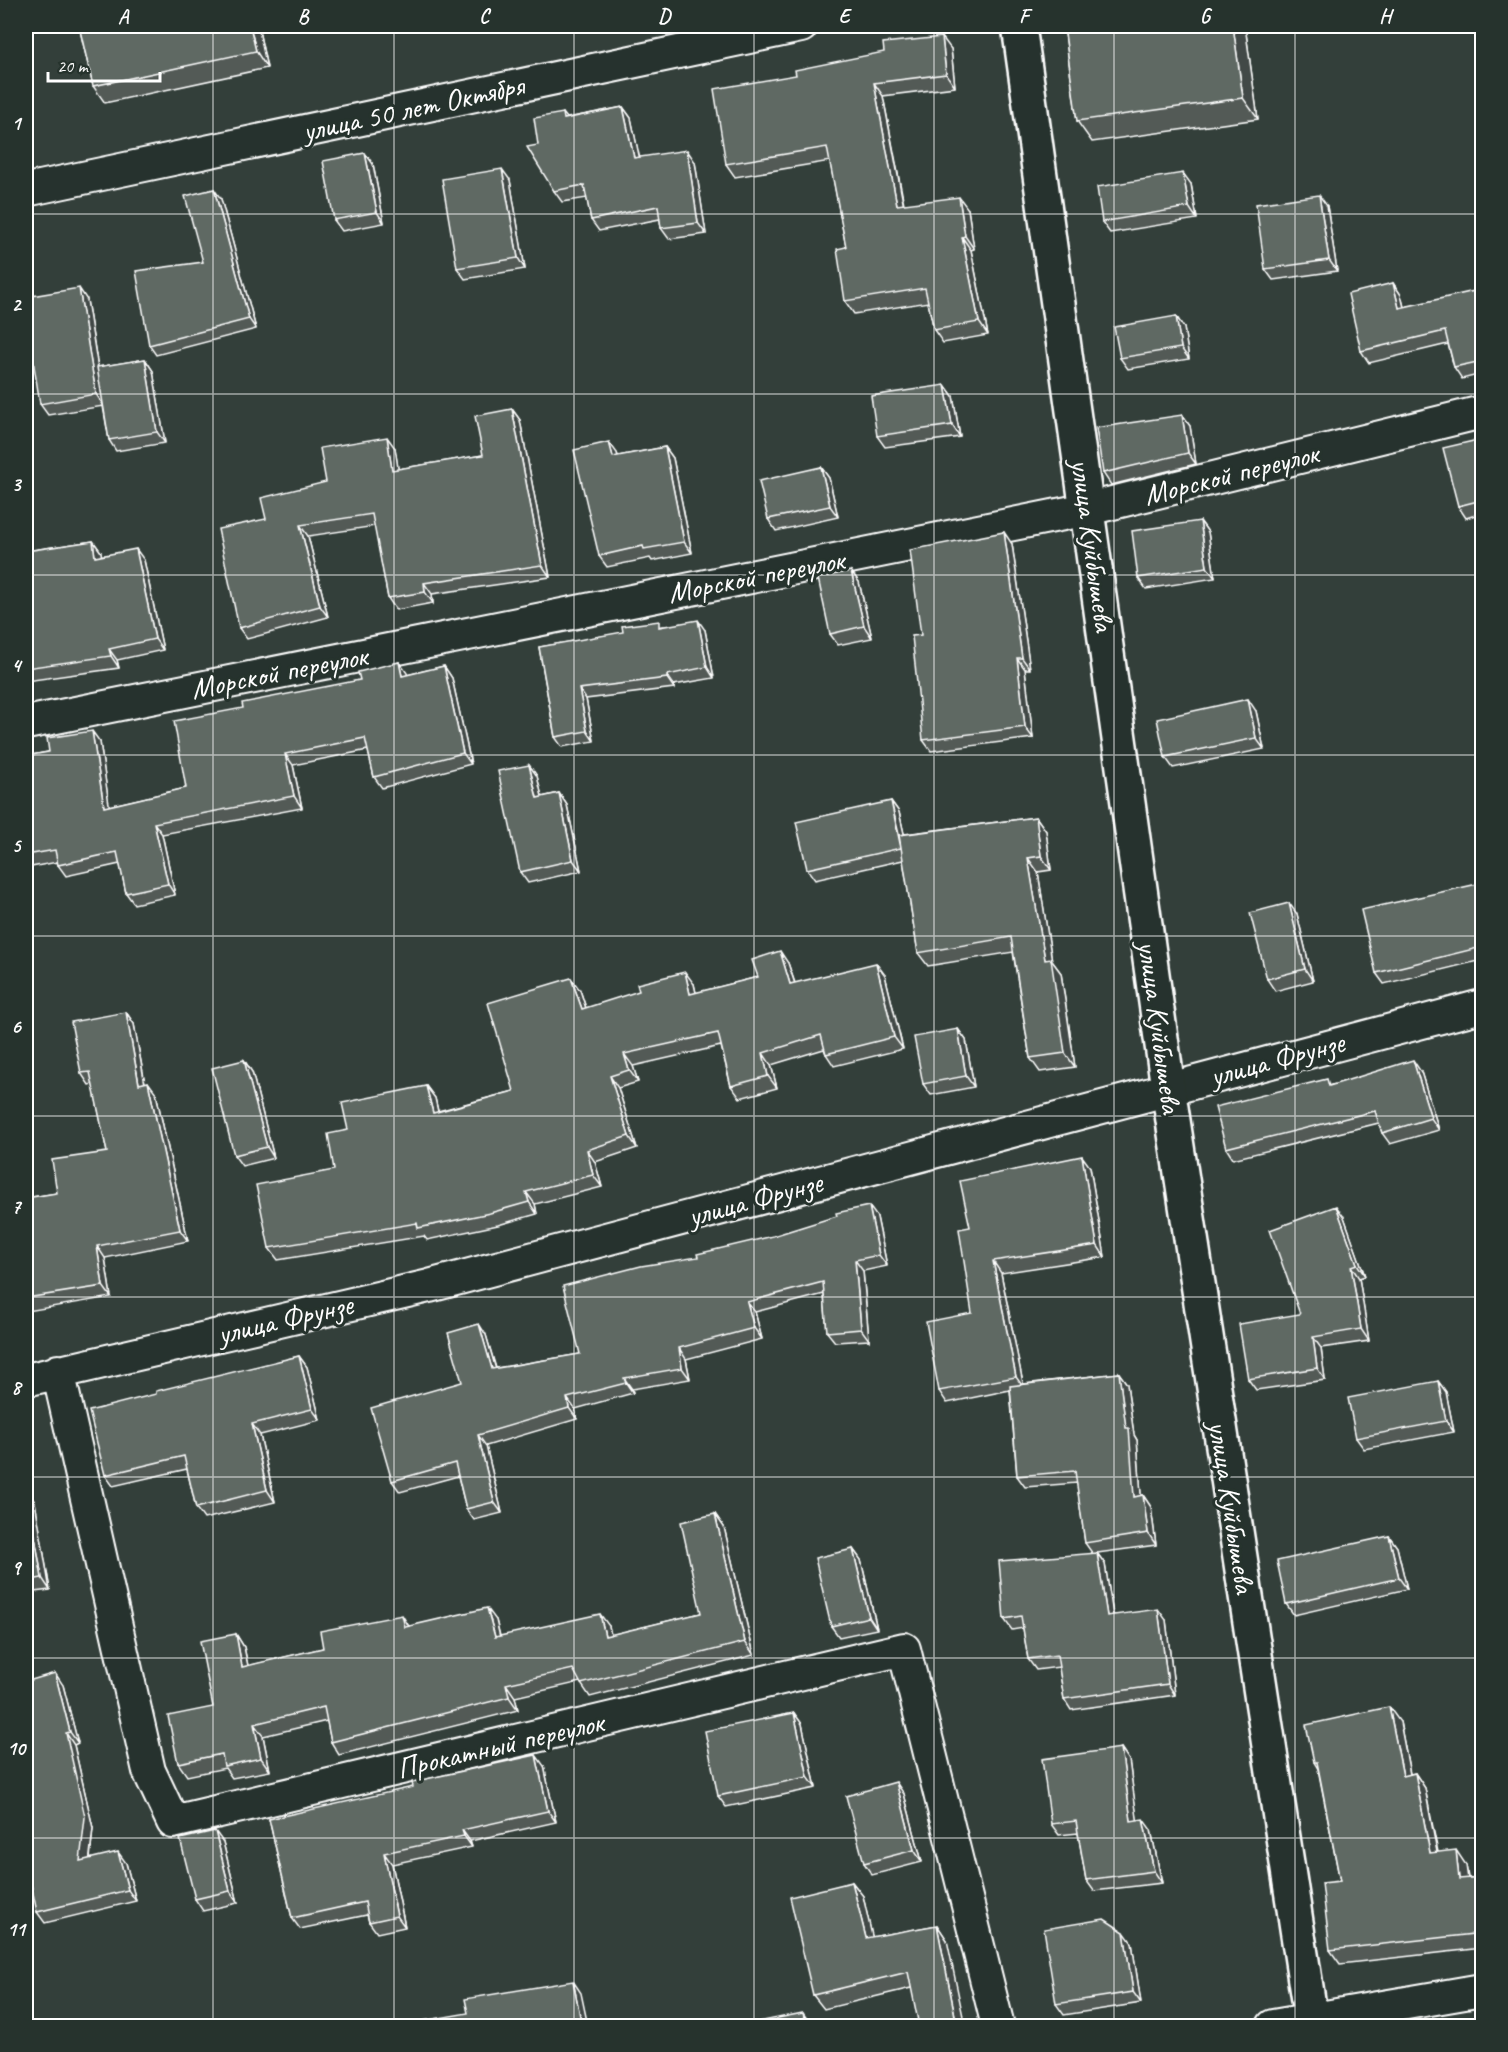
<svg xmlns="http://www.w3.org/2000/svg" width="1508" height="2052" viewBox="0 0 1508 2052" font-family="Caveat,sans-serif">
	<rect width="100%" height="100%" fill="#333f3a"/>
	<filter id="ink" filterUnits="userSpaceOnUse"><feTurbulence type="fractalNoise" baseFrequency=".0167" numOctaves="2"/><feDisplacementMap in="SourceGraphic" scale="12" xChannelSelector="R" yChannelSelector="G"/><feConvolveMatrix kernelMatrix="1 2 1 2 8 2 1 2 1" color-interpolation-filters="sRGB"/></filter>
	<g filter="url(#ink)">
		<g fill="none" stroke-linecap="round" stroke-linejoin="round">
			<defs>
				<path id="street" d="M26 190 801 26
					M26 723 1088 509 1482 412
					M58 1371 149 1771 173 1822 904 1649 998 2026
					M26 1380 429 1286 1482 1006
					M1273 2026 1482 1990"/>
				<path id="secondary" d="M1019 26 1168 1088 1312 2026"/>
			</defs>
			<use href="#street" stroke="#fff" stroke-width="36"/>
			<use href="#secondary" stroke="#fff" stroke-width="38"/>
			<use href="#street" stroke="#26332d" stroke-width="32"/>
			<use href="#secondary" stroke="#26332d" stroke-width="33"/>
		</g>
		<path fill="#525a56" stroke="#fff" stroke-width="1.5" d="M79 26H258L267 68 105 103 93 86Z
			M1064 26H1245L1258 119 1092 142 1077 121Z
			M1336 26H1368L1340 31Z
			M951 49 955 87 883 96 904 204 968 209 974 249 971 250 988 335 943 343 934 330 928 302 854 314 845 301 846 247 830 161 735 177 726 164 796 75Z
			M623 107 631 118 639 157 695 162 706 234 669 239 661 228 660 219 599 231 591 220 587 198 562 202 554 191 538 145 563 113 567 118Z
			M373 164 384 223 342 231 334 220Z
			M510 180 525 269 465 279 457 268Z
			M1191 184 1197 219 1110 233 1102 222Z
			M221 199 256 329 156 355 149 345 203 262Z
			M1327 206 1337 271 1273 280 1265 269Z
			M1393 283 1401 295 1404 307 1482 294V374L1462 379 1454 367 1448 344 1369 363 1361 351Z
			M87 300 98 367 145 359 153 371 165 443 116 451 109 440 103 406 48 415 40 404Z
			M1176 316 1184 328 1189 359 1128 369 1120 358Z
			M945 385 953 396 960 437 885 447 877 436Z
			M512 409 520 420 550 577 432 594 433 603 396 610 388 598 375 526 308 536 328 617 247 639 239 628 266 519 326 482 395 448 398 469 483 455Z
			M1182 415 1190 426 1196 464 1111 485 1103 473Z
			M1482 439V513L1466 518 1458 506Z
			M665 447 673 458 692 553 652 561 650 558 607 567 599 556 617 453 618 456Z
			M821 467 829 478 838 517 776 531 768 519Z
			M1200 521 1208 532 1215 578 1146 589 1138 578Z
			M93 541 101 552V555L144 560 163 650 117 660 119 668 26 681V551Z
			M1012 544 1030 669H1025L1033 738 931 751 923 740 921 635Z
			M851 571 859 582 872 638 838 645 830 634Z
			M662 626 705 630 714 678 674 685V688L586 699 594 741 562 747 555 737 539 647Z
			M399 662 407 675 444 666 452 678 471 764 382 788 374 777 368 750 293 765 302 808 162 834 175 895 134 904 126 893 120 864 66 876 58 865 57 862 26 868V756L100 742 109 806 186 788 243 708 360 680Z
			M1256 711 1264 749 1173 768 1165 757Z
			M529 765 537 776 542 797 559 793 567 805 581 871 528 883 520 872Z
			M891 801 899 812 904 834 1036 817 1046 831 1051 870 1038 872 1052 961 1061 973 1075 1067 1040 1072 1030 1058 1013 952 928 966 918 953 903 860 815 880 807 869Z
			M1482 883V960L1384 984 1376 973Z
			M1297 914 1313 981 1275 991 1267 979Z
			M788 963 795 983 885 975 903 1049 834 1066 826 1054 824 1049 771 1065 777 1088 740 1098 731 1086 721 1046 633 1066 638 1082 618 1088 637 1148 595 1162 602 1187 535 1204 537 1214 498 1225 427 1240 424 1236 278 1260 269 1248 334 1170 348 1130 426 1086 435 1098 438 1111 514 1091 580 990 586 1008 694 984 696 993 758 977Z
			M126 1012 134 1024 145 1083 156 1093 188 1241 105 1258 111 1297 27 1311 28 1317H26V1198L57 1193 107 1152 93 1084 89 1085 81 1073Z
			M958 1029 966 1040 974 1087 931 1095 923 1084Z
			M244 1060 252 1072 274 1158 242 1166 234 1155Z
			M1421 1072 1439 1130 1390 1144 1382 1133 1379 1123 1233 1159 1226 1148 1331 1085Z
			M1090 1167 1105 1257 1001 1273 1023 1384 1119 1373 1127 1384 1134 1435 1137 1440 1141 1496 1143 1495 1151 1507 1156 1545 1097 1553 1105 1564 1113 1615 1166 1620 1175 1695 1071 1710 1064 1699 1059 1667 1036 1670 1028 1659 1023 1628 1012 1630 1004 1619 1093 1554 1085 1543 1077 1483 1025 1487 1017 1476 1010 1390 947 1403 939 1391 972 1313 970 1227Z
			M877 1217 887 1266 863 1271 869 1340 835 1342 827 1332 824 1294 755 1312 762 1339 686 1359 690 1379 632 1389 633 1393 575 1409 577 1419 486 1446 502 1513 474 1520 466 1509 458 1476 400 1492 392 1481 462 1382 486 1335 496 1368 580 1354 698 1257Z
			M1344 1217 1365 1276 1359 1278 1369 1341 1321 1348 1325 1380 1256 1390 1248 1379 1300 1314Z
			M299 1356 307 1367 320 1420 260 1435 275 1502 204 1519 196 1508 187 1469 113 1486 105 1475 156 1394Z
			M1438 1381 1446 1392 1454 1432 1364 1449 1356 1438Z
			M26 1491H27L35 1502 50 1590 26 1593Z
			M715 1514 724 1527 754 1655 590 1697 580 1682 515 1697 518 1710 339 1755 331 1742 327 1721 263 1736 270 1771 232 1778 225 1768 187 1776 178 1763 213 1707 236 1634 244 1647 248 1666 323 1648 409 1626 496 1620 500 1636 609 1626 611 1635 701 1613Z
			M1389 1536 1397 1547 1407 1589 1294 1615 1286 1604Z
			M853 1549 861 1560 877 1629 839 1637 831 1626Z
			M63 1685 78 1743 74 1745 93 1828 90 1859 126 1863 136 1901 45 1923 37 1912Z
			M794 1713 802 1724 816 1788 726 1807 718 1796Z
			M1400 1722 1410 1774 1415 1773 1425 1788 1438 1852 1466 1865 1468 1878 1482 1877V1948L1340 1964 1330 1950 1340 1881 1318 1769 1314 1762Z
			M1121 1748 1129 1760 1137 1820 1151 1830 1162 1883 1094 1891 1086 1880 1078 1833 1059 1835 1051 1824Z
			M544 1766 556 1822 470 1841 472 1847 392 1864 405 1927 377 1933 369 1922 367 1915 300 1929 292 1918 269 1819Z
			M904 1794 922 1862 872 1875 864 1863Z
			M223 1842 238 1903 203 1911 195 1899Z
			M852 1882 863 1896 872 1937 937 1925 947 1940 911 1988 824 2009 813 1995Z
			M1132 1943 1141 2003 1064 2015 1056 2004Z"/>
		<path fill="#424a46" stroke="#fff" stroke-width="1.5" d="M250 26H258L267 68 256 51Z
			M1233 26H1245L1258 119 1243 98Z
			M942 37 951 49 955 87 946 74Z
			M874 83 883 96 906 218 897 205Z
			M623 107 631 118 642 169 634 158Z
			M687 150 695 162 706 234 698 223Z
			M365 153 373 164 384 223 377 212Z
			M502 169 510 180 525 269 518 258Z
			M1183 173 1191 184 1197 219 1189 207Z
			M214 189 221 199 256 329 249 319Z
			M1319 195 1327 206 1337 271 1329 260Z
			M959 197 968 209 974 249 965 236Z
			M962 237 971 250 988 335 979 322Z
			M1393 283 1401 295 1407 320 1399 308Z
			M79 288 87 300 104 406 96 394Z
			M1176 316 1184 328 1189 359 1181 348Z
			M145 359 153 371 165 443 157 432Z
			M945 385 953 396 960 437 952 425Z
			M512 409 520 420 550 577 542 565Z
			M1182 415 1190 426 1196 464 1188 453Z
			M387 437 395 448 400 481 392 470Z
			M609 442 617 453 621 468 613 457Z
			M665 447 673 458 692 553 684 542Z
			M821 467 829 478 838 517 830 506Z
			M1200 521 1208 532 1215 578 1207 567Z
			M300 525 308 536 328 617 320 606Z
			M1004 532 1012 544 1030 669 1022 658Z
			M93 541 101 552 103 568 95 557Z
			M136 549 144 560 163 650 155 639Z
			M851 571 859 582 872 638 864 626Z
			M424 583 432 594 433 603 425 592Z
			M698 620 705 630 714 678 707 667Z
			M109 649 117 660 119 668 111 656Z
			M1017 658 1025 669 1033 738 1025 727Z
			M399 662 407 673 410 687 402 676Z
			M444 666 452 678 471 764 463 753Z
			M667 675 674 685V688L667 678Z
			M579 689 586 699 594 741 587 731Z
			M1248 699 1256 711 1264 749 1256 738Z
			M92 731 100 742 111 818 104 807Z
			M285 754 293 765 302 808 294 796Z
			M529 765 537 776 545 809 537 798Z
			M559 793 567 805 581 871 573 860Z
			M891 801 899 812 910 859 902 847Z
			M1036 817 1046 831 1051 870 1041 856Z
			M154 823 162 834 175 895 168 884Z
			M1028 858 1038 872 1052 961 1061 973 1075 1067 1065 1053 1045 960Z
			M1289 903 1297 914 1313 981 1305 969Z
			M780 951 788 963 799 996 790 984Z
			M876 963 885 975 903 1049 894 1037Z
			M685 972 694 984 699 1006 690 994Z
			M571 978 580 990 590 1021 582 1009Z
			M126 1012 134 1024 147 1095 139 1084Z
			M958 1029 966 1040 974 1087 966 1076Z
			M763 1053 771 1065 777 1088 768 1076Z
			M624 1054 633 1066 638 1082 629 1070Z
			M244 1060 252 1072 274 1158 267 1147Z
			M1413 1060 1421 1072 1439 1130 1431 1118Z
			M610 1076 618 1088 637 1148 629 1136Z
			M148 1082 156 1093 188 1241 180 1230Z
			M426 1086 435 1098 441 1125 433 1113Z
			M587 1150 595 1162 602 1187 593 1175Z
			M1082 1156 1090 1167 1105 1257 1097 1245Z
			M526 1192 535 1204 537 1214 529 1202Z
			M869 1206 877 1217 887 1266 879 1255Z
			M1336 1206 1344 1217 1365 1276 1357 1264Z
			M97 1246 105 1258 111 1297 103 1286Z
			M855 1260 863 1271 869 1340 861 1329Z
			M993 1261 1001 1273 1024 1388 1016 1377Z
			M1351 1266 1359 1278 1369 1341 1361 1329Z
			M747 1302 755 1312 762 1339 754 1328Z
			M479 1324 486 1335 499 1380 492 1369Z
			M1313 1337 1321 1348 1325 1380 1317 1368Z
			M679 1348 686 1359 690 1379 682 1368Z
			M299 1356 307 1367 320 1420 312 1409Z
			M1119 1373 1127 1384 1134 1435 1137 1440 1142 1508 1134 1497Z
			M624 1378 632 1389 633 1393 626 1383Z
			M1438 1381 1446 1392 1454 1432 1446 1421Z
			M567 1398 575 1409 577 1419 569 1408Z
			M252 1424 260 1435 275 1502 267 1490Z
			M478 1435 486 1446 502 1513 494 1502Z
			M27 1491 35 1502 50 1590 42 1578Z
			M1143 1495 1151 1507 1156 1545 1148 1533Z
			M715 1514 724 1527 754 1655 745 1642Z
			M1389 1536 1397 1547 1407 1589 1399 1578Z
			M853 1549 861 1560 877 1629 869 1617Z
			M1097 1553 1105 1564 1115 1627 1107 1616Z
			M487 1608 496 1620 503 1650 495 1637Z
			M1158 1609 1166 1620 1175 1695 1168 1684Z
			M600 1614 609 1626 614 1649 605 1636Z
			M402 1615 410 1628 405 1627Z
			M236 1634 244 1647 251 1680 242 1667Z
			M55 1673 63 1685 78 1743 70 1732Z
			M506 1684 515 1697 518 1710 509 1697Z
			M1389 1707 1400 1722 1413 1790 1403 1776Z
			M794 1713 802 1724 816 1788 808 1777Z
			M254 1724 263 1736 270 1771 261 1758Z
			M66 1733 74 1745 93 1828 88 1873 80 1861Z
			M1121 1748 1129 1760 1139 1832 1131 1821Z
			M536 1755 544 1766 556 1822 548 1811Z
			M1415 1773 1425 1788 1440 1868 1430 1853Z
			M896 1782 904 1794 922 1862 914 1850Z
			M1143 1819 1151 1830 1162 1883 1154 1871Z
			M462 1830 470 1841 472 1847 464 1836Z
			M215 1831 223 1842 238 1903 230 1891Z
			M1456 1850 1466 1865 1470 1894 1459 1879Z
			M118 1852 126 1863 136 1901 128 1890Z
			M384 1853 392 1864 405 1927 397 1916Z
			M852 1882 863 1896 876 1953 866 1938Z
			M937 1925 947 1940 965 2026H957Z
			M1124 1932 1132 1943 1141 2003 1133 1992Z
			M573 1981 581 1993 588 2026H582Z
			M803 2013 811 2025V2026H806Z"/>
		<path fill="#5f6964" stroke="#fff" stroke-width="1.5" d="M79 26H250L256 51 93 86Z
			M1064 26H1233L1243 98 1077 121Z
			M942 37 946 74 874 83 897 205 959 197 965 236 962 237 979 322 934 330 925 288 845 301 837 249 846 247 827 147 726 164 714 89 796 75 795 70 884 52 883 43Z
			M623 107 634 158 687 150 698 223 661 228 658 206 591 220 584 185 554 191 527 147 538 145 534 118 563 113 564 119Z
			M365 153 377 212 334 220 323 161Z
			M502 169 518 258 457 268 442 179Z
			M1183 173 1189 207 1102 222 1097 187Z
			M214 189 249 319 149 345 136 271 203 262 185 196Z
			M1319 195 1329 260 1265 269 1256 204Z
			M1393 283 1399 308 1479 290 1480 294H1482V361L1454 367 1445 331 1361 351 1348 294Z
			M79 288 96 394 40 404 26 315V297Z
			M1176 316 1181 348 1120 358 1114 327Z
			M145 359 157 432 109 440 97 367Z
			M945 385 952 425 877 436 871 396Z
			M512 409 542 565 424 583 425 592 388 598 372 514 300 525 320 606 239 628 218 529 266 519 261 498 326 482 320 448 387 437 392 470 483 455 475 416Z
			M1182 415 1188 453 1103 473 1096 428Z
			M1482 439V500L1458 506 1443 448Z
			M609 442 613 457 665 447 684 542 644 549 643 546 599 556 574 450Z
			M821 467 830 506 768 519 759 481Z
			M1200 521 1207 567 1138 578 1132 531Z
			M1004 532 1022 658H1017L1025 727 923 740 912 636 921 635 910 550Z
			M93 541 95 557 136 549 155 639 109 649 111 656 26 668V551Z
			M851 571 864 626 830 634 818 578Z
			M698 620 707 667 667 675V678L579 689 587 731 555 737 539 647 623 632 622 626 659 621V627Z
			M399 662 402 676 444 666 463 753 374 777 365 738 285 754 294 796 154 823 168 884 126 893 117 852 58 865 55 850 26 855V756L49 752 47 738 92 731 104 807 186 788 174 721 243 708 242 703 360 680 358 672Z
			M1248 699 1256 738 1165 757 1157 719Z
			M529 765 537 798 559 793 573 860 520 872 498 771Z
			M891 801 901 848 807 869 796 822Z
			M1036 817 1041 856 1028 858 1045 960 1051 959 1065 1053 1030 1058 1011 937 918 953 899 835Z
			M1482 883V947L1376 973 1361 910Z
			M1289 903 1305 969 1267 979 1250 913Z
			M780 951 790 984 876 963 894 1037 826 1054 821 1035 763 1053 768 1076 731 1086 718 1033 624 1054 629 1070 610 1076 629 1136 587 1150 593 1175 526 1192 529 1202 490 1213 418 1228 417 1223 269 1248 256 1185 334 1170 328 1134 348 1130 342 1103 426 1086 433 1113 514 1091 488 1003 571 978 582 1009 639 991 637 984 685 972 690 994 758 977 752 960Z
			M126 1012 139 1084 148 1082 180 1230 97 1246 103 1286 26 1298V1198L57 1193 52 1160 107 1152 90 1072 81 1073 71 1022Z
			M958 1029 966 1076 923 1084 914 1037Z
			M244 1060 267 1147 234 1155 212 1068Z
			M1413 1060 1431 1118 1382 1133 1375 1111 1226 1148 1215 1107 1327 1079 1329 1086Z
			M1082 1156 1097 1245 993 1261 1016 1377 939 1391 926 1322 972 1313 959 1229 970 1227 960 1181Z
			M869 1206 879 1255 855 1260 861 1329 827 1332 823 1282 747 1302 754 1328 679 1348 682 1368 624 1378 626 1383 567 1398 569 1408 478 1435 494 1502 466 1509 455 1463 392 1481 371 1408 462 1382 448 1333 479 1324 492 1369 580 1354 563 1286 641 1266 698 1257 697 1254 773 1236 837 1216 836 1213Z
			M1336 1206 1357 1264 1351 1266 1361 1329 1313 1337 1317 1368 1248 1379 1239 1324 1300 1314 1270 1230Z
			M299 1356 312 1409 252 1424 267 1490 196 1508 184 1456 105 1475 89 1411 156 1394V1391Z
			M1119 1373 1126 1428H1129L1134 1497 1143 1495 1148 1533 1085 1543 1075 1471 1017 1476 1010 1386Z
			M1438 1381 1446 1421 1356 1438 1348 1398Z
			M26 1491H27L42 1578 26 1581Z
			M715 1514 745 1642 581 1684 573 1669 506 1684 509 1697 331 1742 324 1707 254 1724 261 1758 224 1766 222 1754 178 1763 168 1716 213 1707 200 1641 236 1634 242 1667 323 1648 320 1631 402 1615 405 1627 487 1608 495 1637 600 1614 605 1636 701 1613 681 1522Z
			M1389 1536 1399 1578 1286 1604 1277 1561Z
			M853 1549 869 1617 831 1626 815 1558Z
			M1097 1553 1107 1616 1158 1609 1168 1684 1064 1699 1057 1655 1028 1659 1021 1616 1004 1619 999 1561Z
			M55 1673 70 1732 66 1733 85 1817 80 1861 118 1852 128 1890 37 1912 26 1861V1694L30 1693 28 1681Z
			M1389 1707 1403 1776 1415 1773 1430 1853 1456 1850 1459 1879 1482 1877V1933L1330 1950 1322 1883 1340 1881 1317 1762H1314L1306 1725Z
			M794 1713 808 1777 718 1796 705 1731Z
			M1121 1748 1131 1821 1143 1819 1154 1871 1086 1880 1076 1821 1051 1824 1042 1759Z
			M536 1755 548 1811 462 1830 464 1836 384 1853 397 1916 369 1922 365 1902 292 1918 269 1819 413 1787 412 1782Z
			M896 1782 914 1850 864 1863 846 1796Z
			M215 1831 230 1891 195 1899 180 1839Z
			M852 1882 866 1938 937 1925 957 2026H919L908 1972 813 1995 790 1897Z
			M1104 1919 1124 1932 1133 1992 1056 2004 1044 1929Z
			M573 1981 582 2026H411L410 2023 468 2013 465 1999Z
			M803 2013 806 2026H759L758 2022Z"/>
	</g>
	<path fill="none" stroke="#fff" stroke-width="1.5" stroke-opacity="0.55" d="M213 26V2026M394 26V2026M574 26V2026M754 26V2026M934 26V2026M1114 26V2026M1295 26V2026M26 214H1482M26 394H1482M26 575H1482M26 755H1482M26 936H1482M26 1116H1482M26 1297H1482M26 1477H1482M26 1658H1482M26 1838H1482"/>
	<g text-anchor="middle" stroke-width="6" stroke-linejoin="round" paint-order="stroke">
		<g font-size="30" fill="#fff" stroke="#26332d">
			<text transform="translate(413 108) rotate(-12)" y="10">улица 50 лет Октября</text>
			<text transform="translate(1231 474) rotate(-14)" y="10">Морской переулок</text>
			<text transform="translate(1093 545) rotate(82)" y="10">улица Куйбышева</text>
			<text transform="translate(756 576) rotate(-11)" y="10">Морской переулок</text>
			<text transform="translate(279 672) rotate(-11)" y="10">Морской переулок</text>
			<text transform="translate(1160 1027) rotate(82)" y="10">улица Куйбышева</text>
			<text transform="translate(1277 1059) rotate(-15)" y="10">улица Фрунзе</text>
			<text transform="translate(755 1199) rotate(-15)" y="10">улица Фрунзе</text>
			<text transform="translate(285 1319) rotate(-13)" y="10">улица Фрунзе</text>
			<text transform="translate(1232 1507) rotate(81)" y="10">улица Куйбышева</text>
			<text transform="translate(500 1745) rotate(-13)" y="10">Прокатный переулок</text>
		</g>
	</g>
	<rect width="1508" height="2052" fill="none" stroke="#26332d" stroke-width="66"/>
	<path d="M48 72v9h112v-9" fill="none" stroke="#ffffff" stroke-width="3"/>
	<text x="57" y="72" font-size="18" fill="#ffffff" stroke="#26332d" stroke-width="4.5" paint-order="stroke">20 m</text>
	<rect x="33" y="33" width="1442" height="1986" fill="none" stroke="#fff" stroke-width="2"/>
	<g font-size="20" text-anchor="middle" font-weight="bold" fill="#fff">
		<text x="123" y="23">A</text>
		<text x="303" y="23">B</text>
		<text x="484" y="23">C</text>
		<text x="664" y="23">D</text>
		<text x="844" y="23">E</text>
		<text x="1024" y="23">F</text>
		<text x="1205" y="23">G</text>
		<text x="1385" y="23">H</text>
		<text x="16" y="130">1</text>
		<text x="16" y="311">2</text>
		<text x="16" y="491">3</text>
		<text x="16" y="672">4</text>
		<text x="16" y="852">5</text>
		<text x="16" y="1033">6</text>
		<text x="16" y="1213">7</text>
		<text x="16" y="1394">8</text>
		<text x="16" y="1574">9</text>
		<text x="16" y="1755">10</text>
		<text x="16" y="1936">11</text>
	</g>
</svg>
